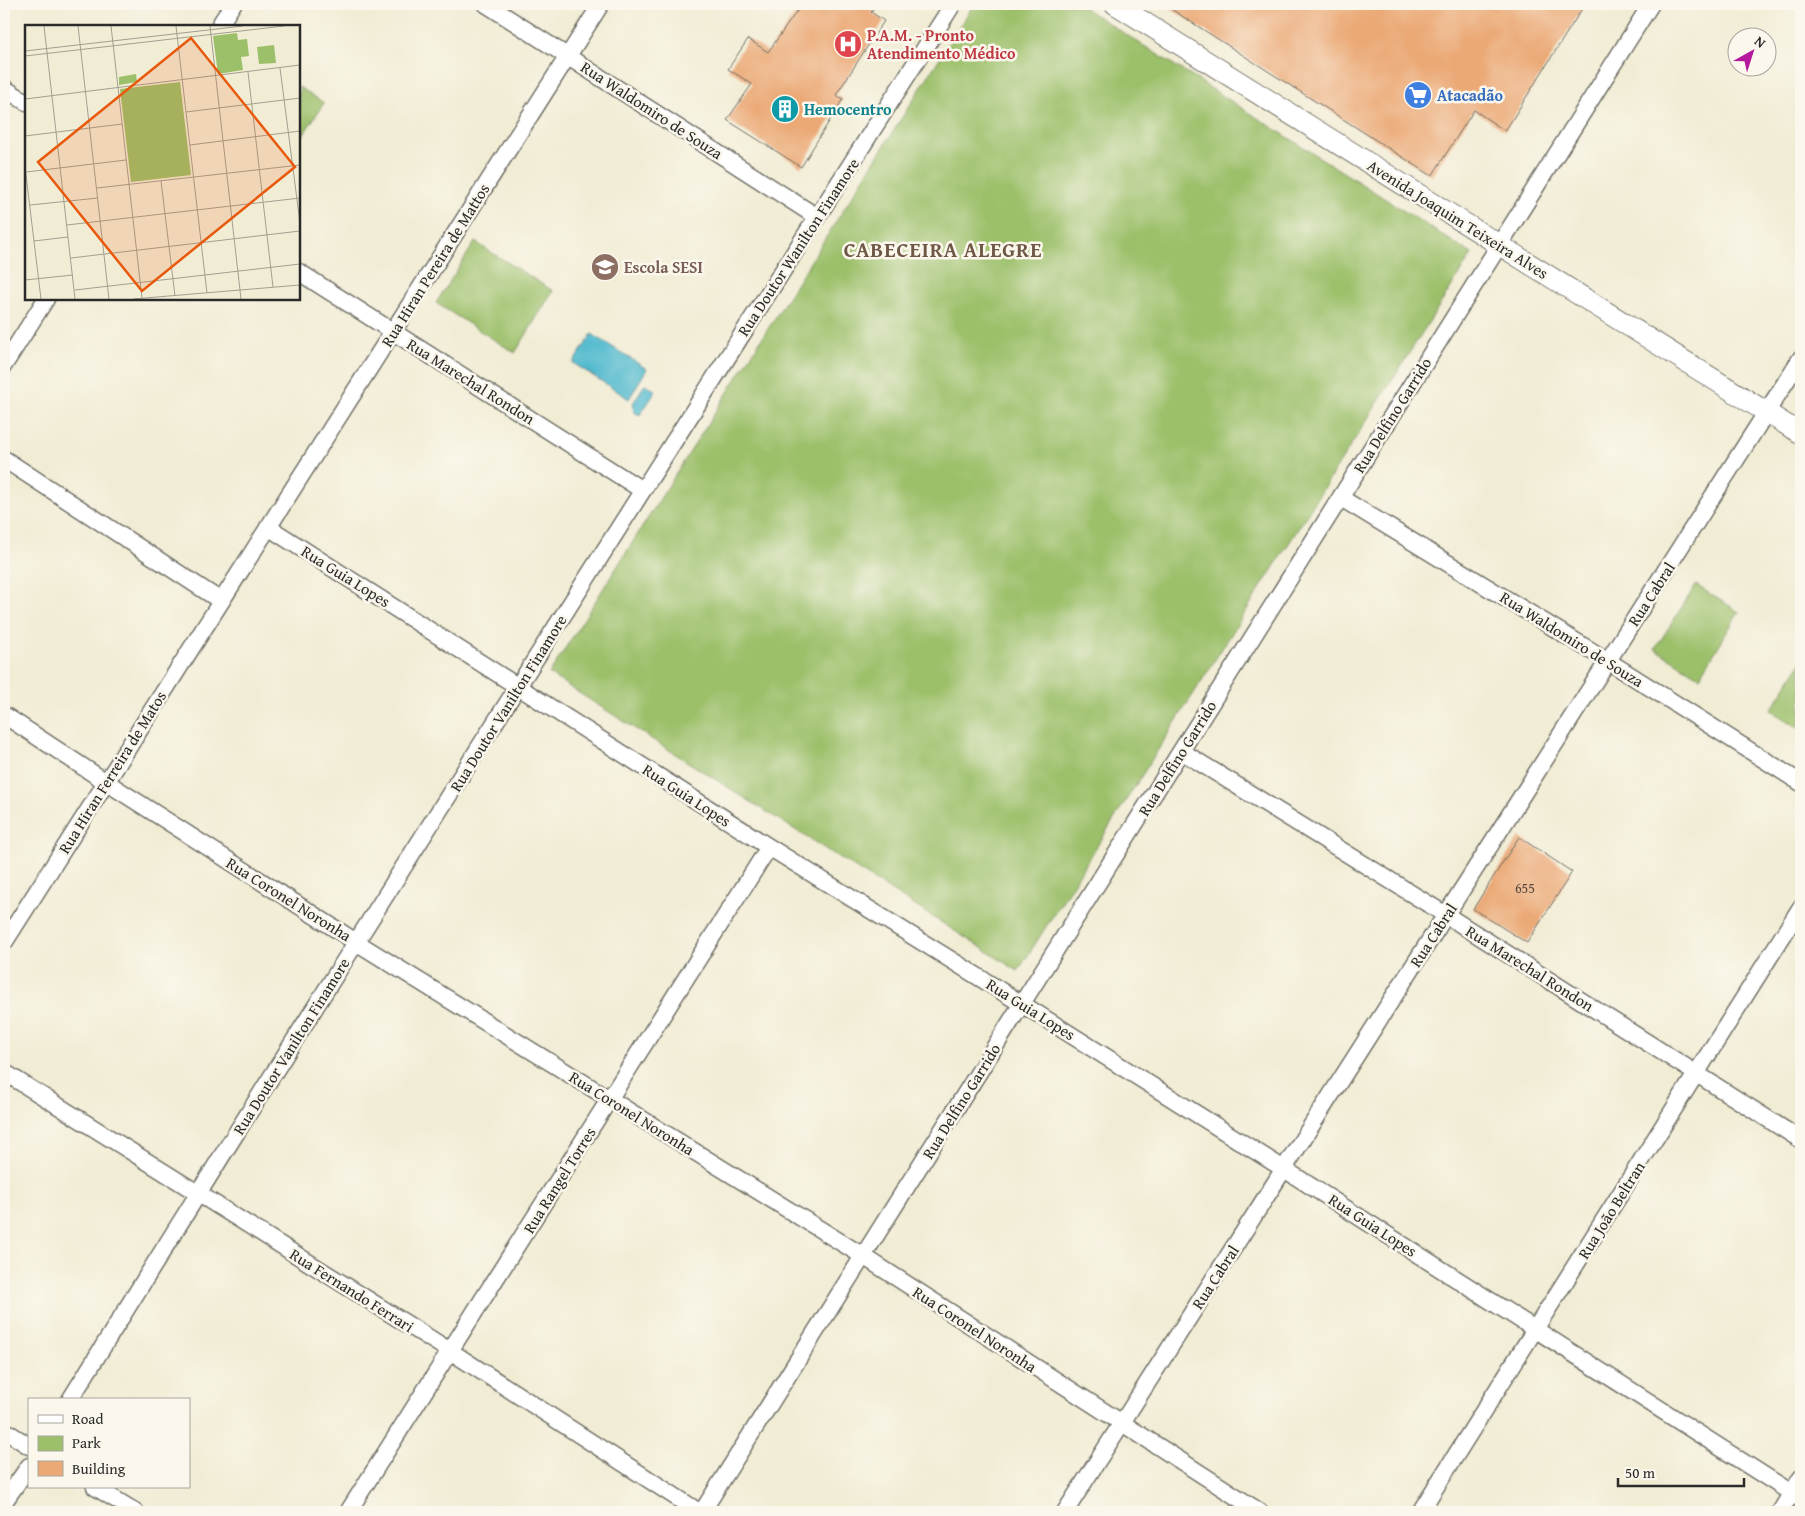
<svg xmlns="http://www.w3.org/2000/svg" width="1805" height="1516" viewBox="0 0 1805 1516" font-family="'Gentium Book Plus',serif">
	<rect width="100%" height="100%" fill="#fbf7ec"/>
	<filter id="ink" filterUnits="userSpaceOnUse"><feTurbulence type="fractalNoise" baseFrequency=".02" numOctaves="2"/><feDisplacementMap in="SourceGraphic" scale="10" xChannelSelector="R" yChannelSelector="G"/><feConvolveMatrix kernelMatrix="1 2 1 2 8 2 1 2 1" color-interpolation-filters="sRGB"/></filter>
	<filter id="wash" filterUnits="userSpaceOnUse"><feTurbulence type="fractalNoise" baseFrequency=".0096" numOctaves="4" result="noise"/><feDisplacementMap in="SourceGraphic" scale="20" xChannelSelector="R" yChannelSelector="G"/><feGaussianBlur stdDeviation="1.12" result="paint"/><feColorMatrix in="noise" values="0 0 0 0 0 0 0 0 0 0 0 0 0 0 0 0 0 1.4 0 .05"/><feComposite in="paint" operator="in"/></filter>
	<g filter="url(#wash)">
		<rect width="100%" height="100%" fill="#f1ecd4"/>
		<path fill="#9cc06a" stroke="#64764a" d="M974 4H1078L1472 254 1018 971 549 674Z
			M299 87 324 103 299 141Z
			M475 242 553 291 515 353 436 303Z
			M1696 585 1739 612 1700 677 1655 649Z
			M1801 662V729L1771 710Z"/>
		<path fill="#50b9ce" stroke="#3e727c" d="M592 334 647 369 629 399 573 363Z
			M645 384 656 391 640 415 634 412 633 403Z"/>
		<g id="blocks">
			<path fill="#eba976" d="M802 4H877L871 12 884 21 836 95 843 99 801 167 727 120 752 84 728 69 748 39 768 52Z
				M1163 4H1585L1505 131 1474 110 1432 176Z
				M1519 837 1572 872 1527 943 1473 909Z"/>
		</g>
	</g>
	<g filter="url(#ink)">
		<use href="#blocks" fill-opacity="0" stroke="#706f66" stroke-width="1"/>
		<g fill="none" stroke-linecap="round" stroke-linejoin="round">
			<defs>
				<path id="minor" d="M486 4 817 217
					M219 26 233 4
					M4 88 26 102
					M299 272 642 490
					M4 365 46 299
					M4 459 221 601
					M1341 498 1608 661 1801 783
					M268 527 769 847 1022 1004 1284 1169 1801 1499
					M4 715 106 782 356 942 863 1256 1260 1512
					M1181 751 1446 915 1801 1140
					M4 943 601 4
					M4 1072 450 1351 699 1512
					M70 1400C360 931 657 468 953 4
					M4 1430 29 1446
					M95 1487 136 1512
					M4 1502 29 1466
					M348 1512 769 847
					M702 1512 1651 4
					M1065 1512 1801 358
					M1420 1512 1801 907
					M1780 1512 1801 1478"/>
				<path id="tertiary" d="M1115 4 1801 434"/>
			</defs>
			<use href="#minor" stroke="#706f66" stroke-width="19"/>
			<use href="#tertiary" stroke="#706f66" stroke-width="22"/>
			<use href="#minor" stroke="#fff" stroke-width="16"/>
			<use href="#tertiary" stroke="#fff" stroke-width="20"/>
		</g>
	</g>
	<defs>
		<symbol id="hospital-disc" viewBox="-11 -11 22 22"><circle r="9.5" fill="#e0444e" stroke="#fbf7ec"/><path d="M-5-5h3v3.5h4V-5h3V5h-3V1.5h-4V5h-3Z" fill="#fff"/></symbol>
		<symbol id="supermarket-disc" viewBox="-11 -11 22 22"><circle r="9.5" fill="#3f7fe0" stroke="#fbf7ec"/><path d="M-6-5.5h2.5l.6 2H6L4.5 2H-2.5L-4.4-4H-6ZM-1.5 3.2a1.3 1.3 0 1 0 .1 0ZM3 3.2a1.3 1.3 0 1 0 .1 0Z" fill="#fff"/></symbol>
		<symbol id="building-disc" viewBox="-11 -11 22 22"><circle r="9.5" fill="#0f9aa8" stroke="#fbf7ec"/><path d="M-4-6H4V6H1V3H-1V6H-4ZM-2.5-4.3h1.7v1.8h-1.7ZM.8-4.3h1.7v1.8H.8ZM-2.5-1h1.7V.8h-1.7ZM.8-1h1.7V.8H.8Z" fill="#fff"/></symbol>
		<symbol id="school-disc" viewBox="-11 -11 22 22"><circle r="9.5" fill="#8d6e63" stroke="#fbf7ec"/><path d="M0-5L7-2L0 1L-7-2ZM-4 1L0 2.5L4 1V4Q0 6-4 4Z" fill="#fff"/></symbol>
	</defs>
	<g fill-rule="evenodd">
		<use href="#hospital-disc" x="832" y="28" width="32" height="32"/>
		<use href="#supermarket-disc" x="1402" y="79" width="32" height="32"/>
		<use href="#building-disc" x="769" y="93" width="32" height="32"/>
		<use href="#school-disc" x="589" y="251" width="32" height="32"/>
	</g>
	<g text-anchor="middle" stroke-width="5" stroke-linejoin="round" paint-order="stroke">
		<g font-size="14" fill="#5b4a3e">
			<text x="1525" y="893">655</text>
		</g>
		<g font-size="16" font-weight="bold" fill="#be3a42" stroke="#fbf7ec" text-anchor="start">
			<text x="867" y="41">P.A.M. - Pronto<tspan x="867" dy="18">Atendimento Médico</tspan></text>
		</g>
		<g font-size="16" font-weight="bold" fill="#366cbe" stroke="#fbf7ec" text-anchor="start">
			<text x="1437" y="101">Atacadão</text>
		</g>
		<g font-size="16" font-weight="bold" fill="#0d838f" stroke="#fbf7ec" text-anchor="start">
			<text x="804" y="115">Hemocentro</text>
		</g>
		<g font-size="16" fill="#2b2b2b" stroke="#fbf7ec">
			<text transform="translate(652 110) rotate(33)" y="6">Rua Waldomiro de Souza</text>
			<text transform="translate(1458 219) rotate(32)" y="6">Avenida Joaquim Teixeira Alves</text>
			<text transform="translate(798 247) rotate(-57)" y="6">Rua Doutor Wanilton Finamore</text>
			<text transform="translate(435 265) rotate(-58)" y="6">Rua Hiran Pereira de Mattos</text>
			<text transform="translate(471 381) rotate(32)" y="6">Rua Marechal Rondon</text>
			<text transform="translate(1392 415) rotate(-58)" y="6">Rua Delfino Garrido</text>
			<text transform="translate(346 576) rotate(32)" y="6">Rua Guia Lopes</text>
			<text transform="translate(1651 594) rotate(-57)" y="6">Rua Cabral</text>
			<text transform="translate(1572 639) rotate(32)" y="6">Rua Waldomiro de Souza</text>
			<text transform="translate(508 703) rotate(-58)" y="6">Rua Doutor Vanilton Finamore</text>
			<text transform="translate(1177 758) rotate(-58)" y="6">Rua Delfino Garrido</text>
			<text transform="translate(112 772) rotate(-58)" y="6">Rua Hiran Ferreira de Matos</text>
			<text transform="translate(687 795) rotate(33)" y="6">Rua Guia Lopes</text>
			<text transform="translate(289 899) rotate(32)" y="6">Rua Coronel Noronha</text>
			<text transform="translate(1433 935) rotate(-57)" y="6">Rua Cabral</text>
			<text transform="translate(1530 968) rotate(32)" y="6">Rua Marechal Rondon</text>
			<text transform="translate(1031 1009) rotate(32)" y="6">Rua Guia Lopes</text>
			<text transform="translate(291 1046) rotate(-58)" y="6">Rua Doutor Vanilton Finamore</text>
			<text transform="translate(961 1101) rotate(-58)" y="6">Rua Delfino Garrido</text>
			<text transform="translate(632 1113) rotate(32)" y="6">Rua Coronel Noronha</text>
			<text transform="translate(559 1180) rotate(-58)" y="6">Rua Rangel Torres</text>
			<text transform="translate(1611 1210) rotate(-58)" y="6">Rua João Beltran</text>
			<text transform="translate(1373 1225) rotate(33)" y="6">Rua Guia Lopes</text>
			<text transform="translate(1215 1277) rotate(-57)" y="6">Rua Cabral</text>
			<text transform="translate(352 1290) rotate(32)" y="6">Rua Fernando Ferrari</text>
			<text transform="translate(975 1329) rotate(33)" y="6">Rua Coronel Noronha</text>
		</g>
		<g font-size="16" font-weight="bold" fill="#785e54" stroke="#fbf7ec" text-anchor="start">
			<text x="624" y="273">Escola SESI</text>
		</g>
		<g font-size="21" font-weight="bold" letter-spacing="1" fill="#6e5745" stroke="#fbf7ec">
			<text x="943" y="257">CABECEIRA ALEGRE</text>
		</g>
	</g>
	<g transform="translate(25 25)">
		<rect width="275" height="275" fill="#f1ecd4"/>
		<path d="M212 8 213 15 222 14 224 31 216 32 218 45 193 49 188 11ZM249 20 251 38 234 39 232 22ZM111 49 112 57 94 60V52ZM155 57 166 150 106 157 95 64Z" fill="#9cc06a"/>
		<path fill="none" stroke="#a29f90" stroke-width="1" d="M19 1 50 274M53 1 84 274M86 1 117 273M151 1 182 268M185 1 216 274M0 26 218 1M0 31 259 1M255 43 275 198M223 47 248 262M0 74 275 40M161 87 275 73M0 111 97 99M165 120 275 106M0 142 16 274M1 147 101 135M136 156 150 271M72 163 275 140M5 180 73 173M42 200 275 173M9 216 43 212M46 233 275 206M0 255 48 250M50 265 275 239M108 274 275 260"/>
		<path fill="#e8590c" fill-opacity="0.15" stroke="#e8590c" stroke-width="2.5" d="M166 13 270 142 117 266 13 137Z"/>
		<rect width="275" height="275" fill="none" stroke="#2b2b2b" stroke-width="2.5"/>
	</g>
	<rect width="1805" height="1516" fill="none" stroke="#fbf7ec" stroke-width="20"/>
	<rect x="28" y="1398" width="162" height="90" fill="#fbf7ec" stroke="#a8a59f"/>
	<rect x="38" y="1415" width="25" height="8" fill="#ffffff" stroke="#a8a59f"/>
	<text x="72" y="1424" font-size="15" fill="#2b2b2b">Road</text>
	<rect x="38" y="1436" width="25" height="15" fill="#9cc06a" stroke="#a8a59f"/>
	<text x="72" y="1448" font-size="15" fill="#2b2b2b">Park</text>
	<rect x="38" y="1461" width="25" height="15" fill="#eba976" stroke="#a8a59f"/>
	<text x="72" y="1474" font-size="15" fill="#2b2b2b">Building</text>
	<g transform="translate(1752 52) rotate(39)"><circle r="24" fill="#fbf7ec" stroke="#a8a59f"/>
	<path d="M0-4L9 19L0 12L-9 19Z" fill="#b5179e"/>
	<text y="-8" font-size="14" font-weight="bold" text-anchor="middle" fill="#2b2b2b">N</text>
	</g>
	<path d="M1618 1478v8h126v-8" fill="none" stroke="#2b2b2b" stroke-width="2.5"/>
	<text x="1625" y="1478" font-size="15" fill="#2b2b2b" stroke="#fbf7ec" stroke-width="4" paint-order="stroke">50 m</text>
</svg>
